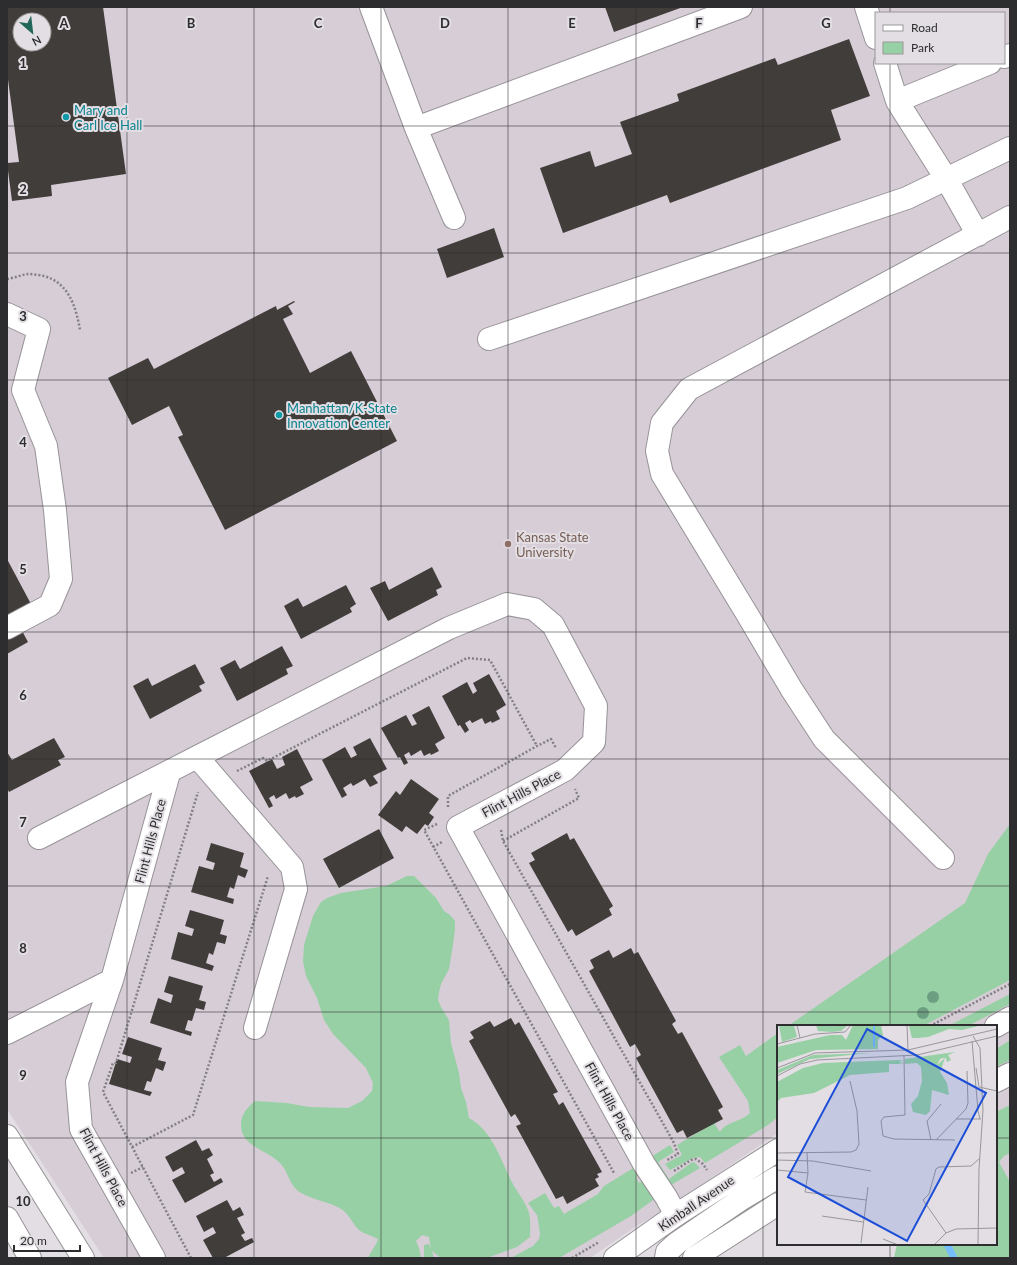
<svg xmlns="http://www.w3.org/2000/svg" width="1017" height="1265" viewBox="0 0 1017 1265" font-family="Lato,sans-serif">
	<rect width="100%" height="100%" fill="#e2dee3"/>
	<path fill="#d7cdd7" fill-rule="evenodd" d="M7 7H1010V1258L996 1244V1026H778V1133L680 1199 664 1211 638 1225 590 1258H104L7 1109ZM876 13H1004V63H876ZM20 20H44V44H20Z"/>
	<path fill="#97d0a4" d="M1010 824V980L923 1026H788L965 903 988 854Z
		M407 876H414L436 898 444 911 450 915 455 921V929L453 945 449 969 441 984 439 992 438 1000 441 1007 449 1020 451 1043 459 1073 461 1088 466 1102 469 1118C494 1132 501 1162 514 1186 519 1194 526 1203 529 1213 531 1220 530 1230 530 1237L517 1247 487 1258H441L432 1251 434 1258H424V1245L429 1244 431 1249 429 1237 422 1235 416 1241 419 1248 421 1258H368C371 1251 376 1246 378 1239 371 1235 362 1234 357 1228 352 1222 348 1213 341 1209 328 1201 311 1200 298 1191 289 1184 288 1171 280 1163 267 1150 240 1146 241 1124 241 1114 248 1107 255 1101L287 1103 309 1107 348 1108 362 1101 372 1091 373 1083 366 1068 333 1034 324 1020 317 998 306 976 303 961 304 945 313 916 321 902 327 898 341 893 386 886Z
		M1010 994V1004L968 1026H953L956 1024 955 1023 951 1025 952 1026H949L955 1022H956Z
		M778 1033V1117L768 1125 705 1163 700 1157 693 1158 670 1170 665 1164 682 1155 677 1145 714 1123 720 1132C725 1122 741 1122 750 1113L748 1101 719 1057 740 1045 746 1056Z
		M1010 1040V1060L996 1067V1049Z
		M1010 1105V1153L1004 1156 999 1162 1010 1182V1258H894L897 1244H996V1112Z
		M670 1145 674 1152 658 1162 669 1179 691 1163 694 1162 700 1168 671 1185 669 1183 653 1158 654 1155Z
		M635 1167 641 1174 636 1177 639 1183 643 1181 656 1198 631 1216 559 1258H511L533 1246 539 1239 540 1234 538 1220 537 1215 528 1203 545 1193 554 1208 559 1206 564 1214 598 1194 604 1186Z"/>
	<g fill="none" stroke-linecap="round" stroke-linejoin="round">
		<path stroke="#76bdfe" stroke-width="7" d="M947 1244 954 1258"/>
	</g>
	<path fill="#413d3a" fill-rule="evenodd" d="M7 7H103L126 174 51 185 52 196 12 201 7 163 19 162 7 72ZM20 20H44V44H20Z
		M605 7H683L614 32Z
		M849 39 870 96 831 110 841 140 670 203 667 195 563 233 540 168 590 151 595 167 632 154 620 122 679 101 677 94 775 58 778 65Z
		M494 228 504 257 447 278 437 249Z
		M294 301 295 302 288 306 293 314 283 319 310 373 351 351 397 441 225 530 178 437 183 435 169 406 132 425 108 378 148 358 154 369 276 306 277 310Z
		M7 559 31 604 13 614 28 642 7 654Z
		M432 567 442 587 436 590 438 595 388 621 370 588 385 581 389 590Z
		M346 585 356 604 350 608 352 612 301 639 284 606 298 598 303 607Z
		M282 646 293 666 286 669 288 674 237 701 220 668 235 660 240 669Z
		M195 664 205 683 199 686 202 691 150 719 133 686 148 678 152 686Z
		M489 674 506 705 496 711 500 719 492 723 491 721 485 724 482 718 472 723 470 720 465 723 469 730 465 733 460 725 458 726 442 696 467 682 473 694 477 691 473 683Z
		M429 706 445 738 435 744 439 751 431 755 430 753 424 756 421 750 411 756 409 752 404 755 408 763 404 765 400 757 398 758 381 728 406 715 412 726 417 724 412 715Z
		M54 738 65 757 58 760 61 765 9 792 7 788V752L12 760Z
		M370 738 387 769 373 776 378 783 370 787 365 779 353 786 351 783 343 788 347 795 342 798 322 760 345 747 351 758 357 755 353 747Z
		M297 749 313 780 300 787 304 794 296 798 295 796 289 799 286 793 276 799 274 795 269 798 273 806 269 808 249 771 272 759 277 769 285 765 282 757Z
		M411 779 439 799 429 813 434 817 428 826 425 824 417 834 406 826 402 832 378 815 396 791 400 795Z
		M379 829 394 858 339 888 323 859Z
		M567 833 570 840 574 838 613 906 609 909 612 915 576 936 572 929 568 932 529 863 535 860 531 853Z
		M211 843 244 853 240 867 248 870 245 878 238 875 234 889 230 887 227 897 234 899 233 904 191 892 199 866 213 870 215 863 206 860Z
		M190 910 224 920 220 934 227 936 225 944 217 942 213 955 209 953 206 963 214 966 212 971 171 959 178 932 192 936 194 929 185 926Z
		M631 948 634 954 638 952 676 1021 672 1024 678 1034 682 1032 723 1107 718 1110 723 1119 687 1138 683 1130 677 1133 636 1058 641 1055 635 1044 630 1047 589 971 594 968 590 960 609 950 613 958Z
		M169 976 203 986 199 1000 206 1002 204 1010 196 1008 192 1021 188 1020 185 1030 192 1032 191 1036 150 1023 158 998 171 1003 173 995 164 992Z
		M511 1018 515 1025 519 1022 558 1092 553 1094 559 1105 563 1102 602 1172 597 1174 599 1177 595 1179 599 1186 567 1204 563 1196 556 1199 516 1126 521 1124 515 1114 511 1117 469 1041 474 1038 470 1032 490 1021 494 1027Z
		M128 1037 162 1048 158 1060 166 1062 163 1071 156 1068 151 1082 147 1081 144 1090 152 1092 150 1096 109 1084 117 1059 130 1063 132 1057 122 1054Z
		M196 1140 202 1151 209 1148 213 1155 207 1159 214 1173 210 1175 214 1182 221 1178 223 1182 185 1203 172 1180 185 1173 182 1167 173 1172 165 1157Z
		M227 1200 233 1211 240 1207 244 1215 237 1218 245 1233 241 1235 245 1241 252 1238 254 1242 224 1258H213L203 1240 216 1233 213 1227 204 1232 196 1216Z"/>
	<g fill="none" stroke-linecap="round" stroke-linejoin="round">
		<defs>
			<path id="minor" d="M371 7 416 128 454 218
				M866 7 876 38
				M1004 57 1010 55
				M885 63 897 101 947 180 978 235
				M897 101 990 63
				M416 128 741 7
				M7 314 39 329 23 390 46 446 55 510 61 579 50 605 7 628
				M489 339 907 198 1010 148
				M198 758 292 867 296 889 255 1028
				M39 838 449 628 507 604 534 609 553 625 596 706 594 742 565 770 458 827 644 1164 666 1197 676 1215
				M943 858 824 739 792 690 747 614 662 474 657 451 662 423 689 389 1010 217
				M7 1033 112 980
				M7 1136 83 1258
				M7 1218 30 1258
				M154 1258 81 1129 77 1082 112 980 169 773"/>
			<path id="major" d="M996 1026 1010 1018
				M996 1081 1010 1074
				M615 1258 676 1215 778 1150
				M666 1258 667 1252 677 1243 743 1198 778 1177
				M694 1258 778 1204"/>
		</defs>
		<use href="#minor" stroke="#979397" stroke-width="24"/>
		<use href="#major" stroke="#979397" stroke-width="24"/>
		<path stroke="#828083" stroke-width="2.5" stroke-dasharray="2 2" stroke-linecap="butt" d="M7 279C14 278 21 275 28 274 33 274 39 275 44 276 69 283 76 307 80 330
			M237 771 263 758 267 761 467 658 490 660 537 746
			M448 807V796L537 746 551 739 556 748
			M437 824 424 830 614 1173
			M501 830 503 841 673 1141 678 1154 667 1160
			M503 841 579 798 575 789
			M433 847 442 842
			M930 1026 1010 984
			M132 1147 193 1115 268 876
			M674 1171 691 1160 696 1159 703 1164 707 1170
			M131 1173 143 1167
			M191 1258 103 1092 113 1063H116L198 792
			M572 1258 599 1242"/>
		<use href="#minor" stroke="#fff" stroke-width="22"/>
		<use href="#major" stroke="#fff" stroke-width="22"/>
	</g>
	<g fill="#6c9e82">
		<circle cx="933" cy="997" r="6"/>
		<circle cx="923" cy="1013" r="6"/>
	</g>
	<path fill="none" stroke="#2d2c2e" stroke-width="1" stroke-opacity="0.55" d="M127 7V1258M254 7V1258M381 7V1258M508 7V1258M636 7V1258M763 7V1258M890 7V13M890 63V1026M7 126H1010M7 253H1010M7 380H1010M7 506H1010M7 632H1010M7 759H1010M7 886H1010M7 1012H1010M7 1138H778M996 1138H1010M890 1244V1258"/>
	<g fill="#0f9aa8" stroke="#e2dee3" stroke-width="1.5">
		<circle cx="66" cy="117" r="4"/>
		<circle cx="279" cy="415" r="4"/>
	</g>
	<circle fill="#8d6e63" stroke="#e2dee3" stroke-width="1.5" cx="508" cy="544" r="4"/>
	<g text-anchor="middle" stroke-width="4" stroke-linejoin="round" paint-order="stroke">
		<g font-size="13" fill="#0d838f" stroke="#e2dee3" text-anchor="start">
			<text x="74" y="115">Mary and<tspan x="74" dy="15">Carl Ice Hall</tspan></text>
			<text x="287" y="413">Manhattan/K-State<tspan x="287" dy="15">Innovation Center</tspan></text>
		</g>
		<g font-size="13" fill="#785e54" stroke="#e2dee3" text-anchor="start">
			<text x="516" y="542">Kansas State<tspan x="516" dy="15">University</tspan></text>
		</g>
		<g font-size="13" fill="#2d2c2e" stroke="#e2dee3">
			<text transform="translate(521 793) rotate(-28)" y="5">Flint Hills Place</text>
			<text transform="translate(150 841) rotate(-75)" y="5">Flint Hills Place</text>
			<text transform="translate(610 1101) rotate(61)" y="5">Flint Hills Place</text>
			<text transform="translate(104 1167) rotate(62)" y="5">Flint Hills Place</text>
			<text transform="translate(696 1203) rotate(-34)" y="5">Kimball Avenue</text>
		</g>
	</g>
	<g transform="translate(777 1025)">
		<rect width="220" height="220" fill="#e2dee3"/>
		<path d="M2 0H17L20 12 5 17ZM39 0H71L64 6 55 7 41 6ZM76 0H104L106 10 101 15V24L39 25 0 38V22L53 10H65L69 15ZM205 0 185 5 172 4 151 12 140 13H135L132 1ZM178 27 171 30 174 35 170 37 169 33H166L163 34 160 40 168 33 163 47 170 58 172 70 155 65 153 86 149 90 136 87 134 79 141 71 145 56 144 42 140 38 128 39V34ZM94 28 33 34 0 49V45L36 30ZM121 35H125L126 39 123 40 125 39V36H122L125 38 122 39H112V47L73 50 37 68 4 73 0 77V57L26 43 46 38Z" fill="#97d0a4"/>
		<path fill="none" stroke="#76bdfe" stroke-width="2" d="M97 0V22"/>
		<path fill="none" stroke="#9a979b" stroke-width="1" d="M20 0 23 13M130 0 131 25M196 11 203 23 206 85 202 144 201 220M195 16 201 86 203 94M0 19 38 9 68 7 74 0M127 31 128 90 107 92 104 96 106 111 117 114 178 115M0 43 38 28 131 25 220 4M199 43 202 62 220 66M0 51 23 39 40 35 140 30 220 11M179 94H204M154 115 150 96 164 79M159 115 189 84 191 78 190 46M30 127 31 148 28 167 89 175M0 128 74 127 79 125 82 119 80 86 73 56M0 135 36 136 94 146M0 145 31 148M45 191 86 197M169 208 146 175 152 169 159 144 162 142 194 141 202 134M106 214 121 220M84 218 91 162M157 220 169 208 179 204 220 203"/>
		<path fill="#1d4ed8" fill-opacity="0.15" stroke="#1d4ed8" stroke-width="2" d="M90 4 209 68 130 216 11 152Z"/>
		<rect width="220" height="220" fill="none" stroke="#2d2c2e" stroke-width="2"/>
	</g>
	<g font-size="13" text-anchor="middle" font-weight="bold" fill="#2d2c2e" stroke="#e2dee3" stroke-width="4" stroke-linejoin="round" paint-order="stroke">
		<text x="64" y="28">A</text>
		<text x="191" y="28">B</text>
		<text x="318" y="28">C</text>
		<text x="445" y="28">D</text>
		<text x="572" y="28">E</text>
		<text x="699" y="28">F</text>
		<text x="826" y="28">G</text>
		<text x="23" y="68">1</text>
		<text x="23" y="194">2</text>
		<text x="23" y="321">3</text>
		<text x="23" y="447">4</text>
		<text x="23" y="574">5</text>
		<text x="23" y="700">6</text>
		<text x="23" y="827">7</text>
		<text x="23" y="953">8</text>
		<text x="23" y="1080">9</text>
		<text x="23" y="1206">10</text>
	</g>
	<rect width="1017" height="1265" fill="none" stroke="#2d2c2e" stroke-width="16"/>
	<rect x="875" y="12" width="130" height="52" fill="#e2dee3" stroke="#9a979b"/>
	<rect x="883" y="25" width="20" height="6" fill="#ffffff" stroke="#9a979b"/>
	<text x="911" y="32" font-size="12" fill="#2d2c2e">Road</text>
	<rect x="883" y="42" width="20" height="12" fill="#97d0a4" stroke="#9a979b"/>
	<text x="911" y="52" font-size="12" fill="#2d2c2e">Park</text>
	<g transform="translate(32 32) rotate(152)"><circle r="19" fill="#e2dee3" stroke="#9a979b"/>
	<path d="M0-3L7 15L0 10L-7 15Z" fill="#216658"/>
	<text y="-6" font-size="11" font-weight="bold" text-anchor="middle" fill="#2d2c2e">N</text>
	</g>
	<path d="M14 1245v6h66v-6" fill="none" stroke="#2d2c2e" stroke-width="2"/>
	<text x="20" y="1245" font-size="12" fill="#2d2c2e" stroke="#e2dee3" stroke-width="3" paint-order="stroke">20 m</text>
</svg>
